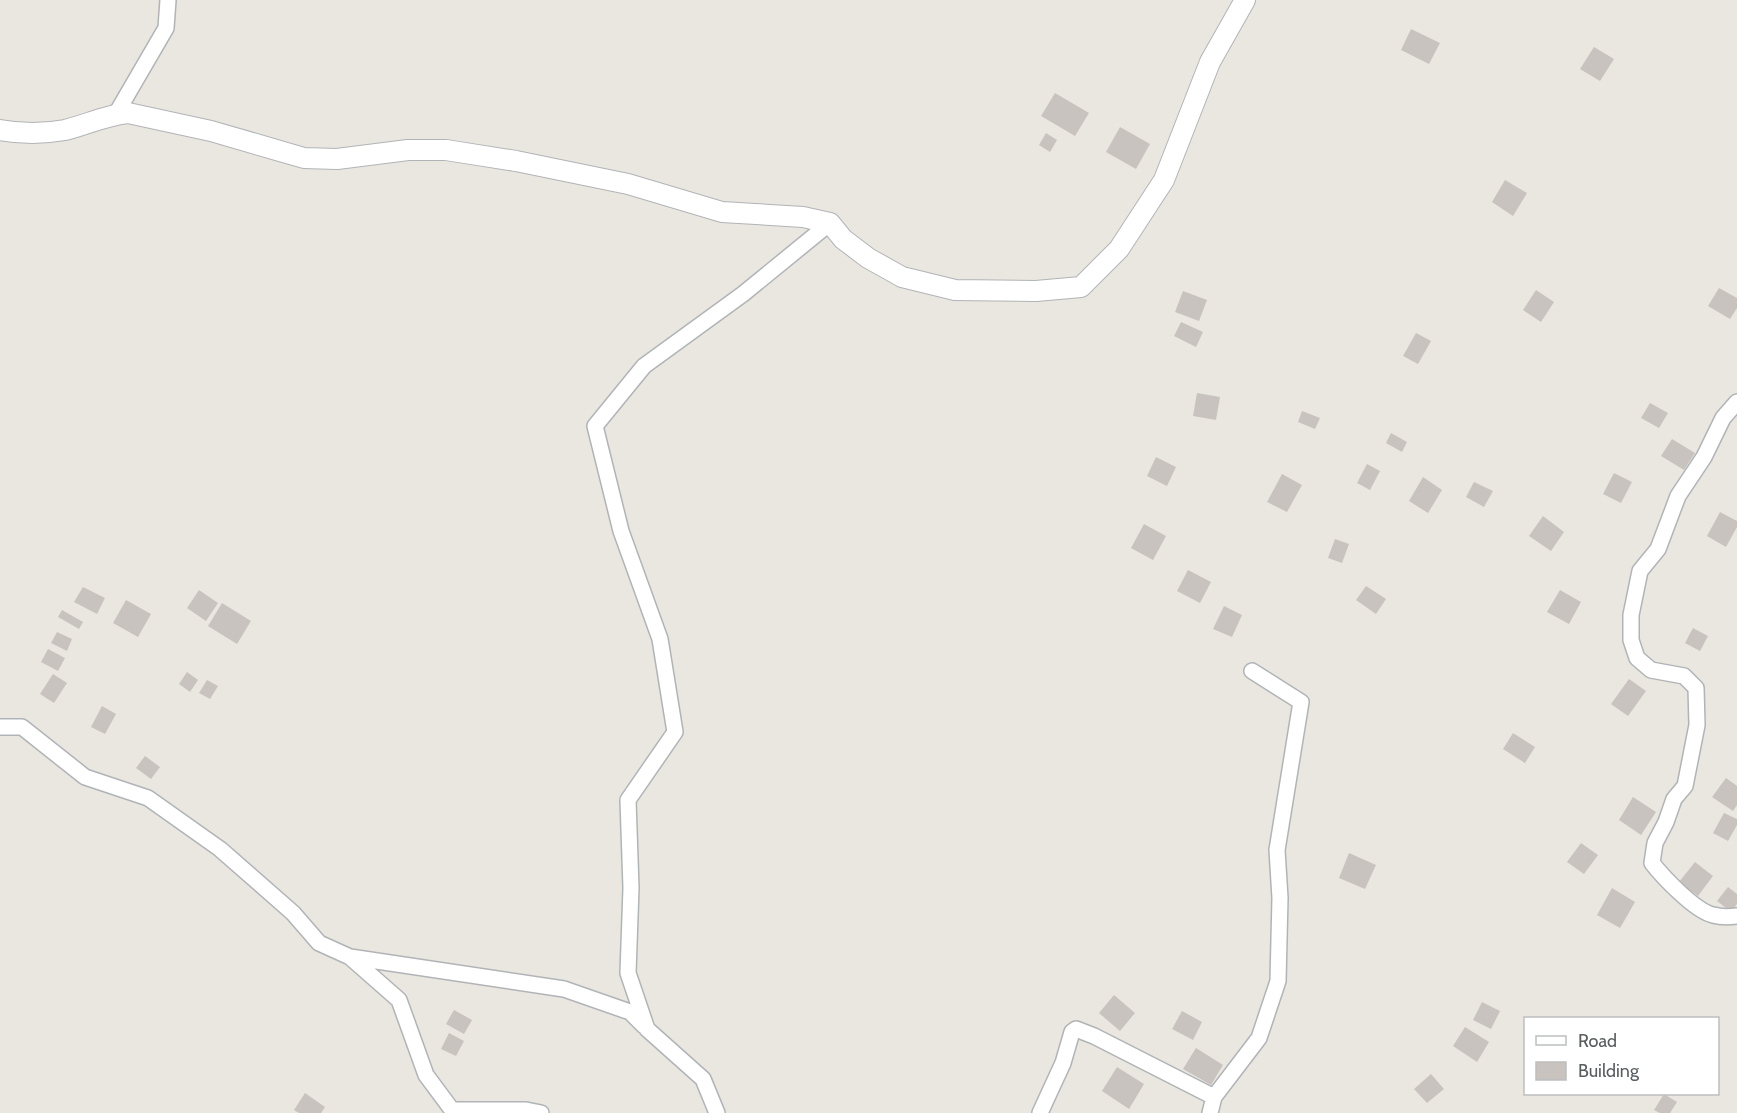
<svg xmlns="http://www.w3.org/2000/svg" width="1737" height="1113" viewBox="0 0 1737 1113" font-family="Cabin,sans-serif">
	<rect width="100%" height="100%" fill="#eae6e0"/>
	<path fill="#c8c3be" d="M1411 29 1440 43 1429 64 1401 50Z
		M1594 47 1614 59 1600 81 1580 69Z
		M1055 93 1089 113 1075 136 1041 116Z
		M1120 127 1150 144 1136 169 1106 152Z
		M1046 133 1057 140 1050 152 1039 145Z
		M1505 180 1527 193 1513 216 1492 202Z
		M1719 288 1737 298V308L1730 319 1708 306Z
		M1536 290 1554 302 1541 322 1523 310Z
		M1183 291 1207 300 1199 321 1175 312Z
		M1181 322 1203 332 1196 347 1174 336Z
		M1416 333 1431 341 1418 364 1403 356Z
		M1197 393 1220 397 1216 420 1193 416Z
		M1650 403 1668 413 1659 428 1641 418Z
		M1302 411 1320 418 1315 429 1298 422Z
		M1391 433 1407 442 1402 452 1386 443Z
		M1672 439 1695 453 1684 470 1661 456Z
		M1156 457 1176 467 1167 486 1147 476Z
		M1367 464 1380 471 1370 490 1357 483Z
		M1614 473 1632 482 1621 503 1603 494Z
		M1282 474 1302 485 1287 512 1267 502Z
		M1423 477 1442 490 1428 513 1409 501Z
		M1474 482 1493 491 1484 507 1466 497Z
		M1720 512 1737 521V527L1726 547 1707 536Z
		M1543 516 1564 532 1551 551 1529 536Z
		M1144 524 1166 536 1153 560 1131 548Z
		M1335 539 1349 544 1342 563 1328 558Z
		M1188 570 1211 582 1200 603 1177 591Z
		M1366 586 1386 599 1376 614 1356 600Z
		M83 587 105 598 97 614 74 602Z
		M199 590 218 603 206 621 187 608Z
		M1560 590 1581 602 1569 624 1547 612Z
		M126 600 151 614 138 637 113 623Z
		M222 603 251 621 237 644 208 626Z
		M1224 606 1242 615 1232 637 1213 629Z
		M62 610 83 622 79 629 58 617Z
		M1693 628 1708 636 1700 651 1685 643Z
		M57 632 72 639 67 651 51 643Z
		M48 649 65 658 58 671 41 662Z
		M187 672 198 680 190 692 179 684Z
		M53 674 67 683 54 703 40 694Z
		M1629 679 1646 691 1628 716 1611 704Z
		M207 680 218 686 210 699 199 693Z
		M102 706 116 714 105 734 91 727Z
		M1513 733 1535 747 1525 763 1503 749Z
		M145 756 160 767 151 779 136 768Z
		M1726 778 1737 786V805L1733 811 1712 797Z
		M1633 797 1656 812 1641 835 1619 820Z
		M1724 813 1737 819V825L1728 841 1713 833Z
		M1581 843 1598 855 1584 874 1567 862Z
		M1349 853 1376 865 1365 889 1339 878Z
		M1695 862 1713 876 1698 896 1679 882Z
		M1728 887 1737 894V904L1731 912 1717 901Z
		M1612 888 1635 902 1620 928 1597 915Z
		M1114 995 1135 1013 1120 1031 1099 1013Z
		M1482 1002 1500 1011 1491 1029 1473 1020Z
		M454 1010 472 1020 464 1034 446 1024Z
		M1182 1011 1202 1022 1193 1040 1172 1029Z
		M1465 1027 1489 1042 1477 1062 1453 1046Z
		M449 1033 464 1041 456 1056 441 1049Z
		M1196 1048 1223 1065 1211 1085 1183 1069Z
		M1117 1067 1144 1084 1129 1109 1102 1091Z
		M1431 1074 1444 1089 1427 1103 1414 1089Z
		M305 1093 325 1107 321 1113H299L294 1110Z
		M1664 1094 1677 1102 1670 1113H1660L1654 1110Z"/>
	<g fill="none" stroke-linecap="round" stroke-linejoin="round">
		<defs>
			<path id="minor" d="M116 114 166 28 168 0
				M1737 402 1723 418 1704 457 1678 496 1658 549 1640 571 1631 615V640L1637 658 1651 670 1684 676 1696 688 1697 725 1685 786 1674 799 1666 822 1655 843 1652 863C1663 877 1695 911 1713 915 1720 917 1730 917 1737 916
				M0 727H22L85 777 148 798 220 849 293 913 319 943 350 957 399 1000 426 1075 452 1110H526L541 1113
				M350 957 564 989 630 1012 644 1026
				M717 1113 703 1079 647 1029 628 973 631 888 628 800 675 732 660 639 621 531 595 426 644 366 743 294 830 223
				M1040 1113 1063 1063 1072 1032 1076 1029 1094 1036 1214 1097
				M1210 1113 1214 1097 1259 1038 1278 981 1280 898 1277 850 1301 702 1252 671"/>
			<path id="tertiary" d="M0 130C22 134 43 134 65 130 86 125 106 115 128 113L211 131 304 158 337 159 408 150H446L516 161 628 184 722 212 803 217 830 223 843 239 868 258 902 277 955 290 1036 291 1081 287 1119 249 1164 180 1210 62 1245 0"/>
		</defs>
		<use href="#minor" stroke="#b1b4b7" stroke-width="18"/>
		<use href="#tertiary" stroke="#b1b4b7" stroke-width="22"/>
		<use href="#minor" stroke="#fff" stroke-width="15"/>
		<use href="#tertiary" stroke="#fff" stroke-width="20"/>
	</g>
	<rect x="1524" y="1017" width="195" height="78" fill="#ffffff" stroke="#bdbebf" stroke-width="1.5"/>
	<rect x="1536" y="1036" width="30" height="9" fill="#ffffff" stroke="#bdbebf" stroke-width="1.5"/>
	<text x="1578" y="1047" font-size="18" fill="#595d5f">Road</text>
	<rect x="1536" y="1062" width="30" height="18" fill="#c8c3be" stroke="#bdbebf" stroke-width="1.5"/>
	<text x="1578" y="1077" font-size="18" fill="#595d5f">Building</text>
</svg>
